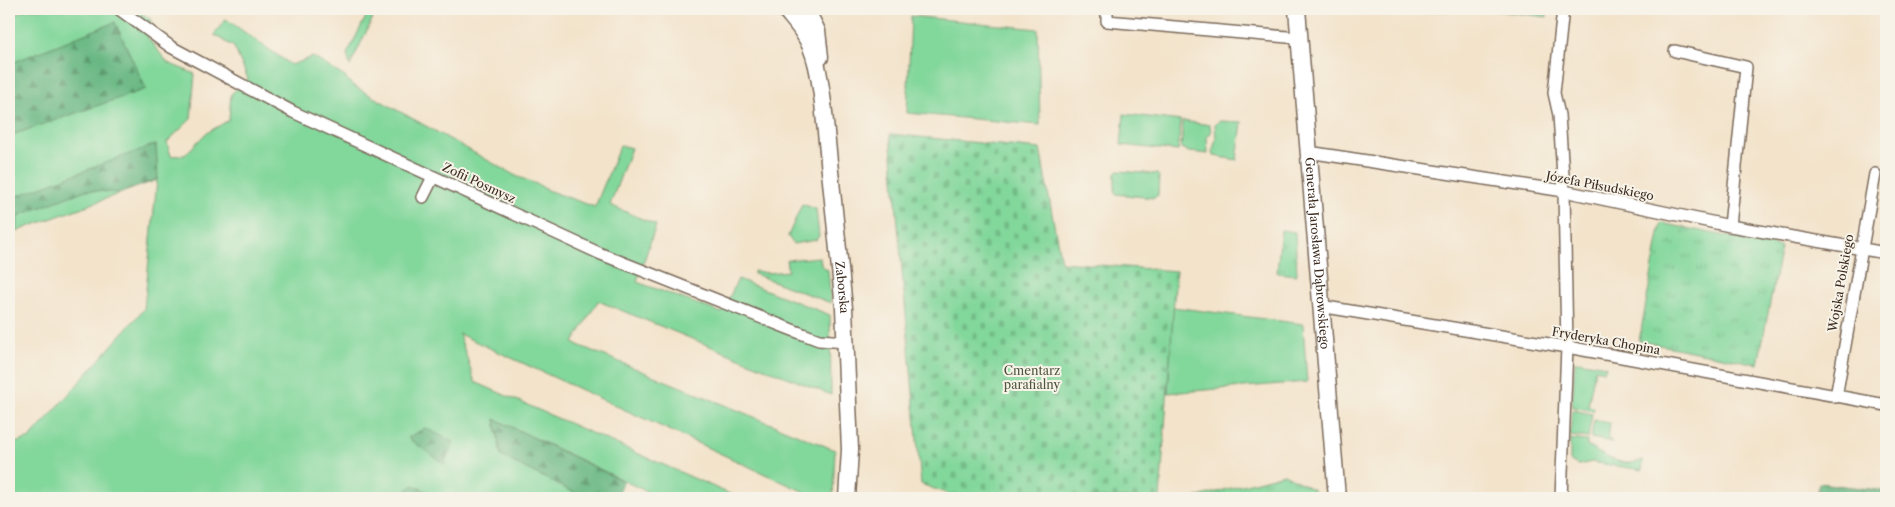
<svg xmlns="http://www.w3.org/2000/svg" width="1895" height="507" viewBox="0 0 1895 507" font-family="'Libre Caslon Text',serif">
	<defs>
		<pattern id="forest-firs" width="22" height="20" patternUnits="userSpaceOnUse" patternTransform="scale(1.25)"><rect width="22" height="20" fill="#69b883"/><path d="M5 1l3.5 6h-7zM16 11l3.5 6h-7z" fill="#58966b"/></pattern>
		<pattern id="cemetery-stones" width="16" height="16" patternUnits="userSpaceOnUse" patternTransform="scale(1.25)"><rect width="16" height="16" fill="#82d79b"/><path d="M2 7V4a2 2 0 0 1 4 0v3zM10 15v-3a2 2 0 0 1 4 0v3z" fill="#71b985"/></pattern>
		<pattern id="park-tufts" width="24" height="20" patternUnits="userSpaceOnUse" patternTransform="scale(1.25)"><rect width="24" height="20" fill="#82d79b"/><path d="M3 7l-1-3M5 7V3M7 7l1-3M15 17l-1-3M17 17v-4M19 17l1-3" fill="none" stroke="#71b985"/></pattern>
	</defs>
	<rect width="100%" height="100%" fill="#f7f3e8"/>
	<filter id="ink" filterUnits="userSpaceOnUse"><feTurbulence type="fractalNoise" baseFrequency=".02" numOctaves="2"/><feDisplacementMap in="SourceGraphic" scale="10" xChannelSelector="R" yChannelSelector="G"/><feConvolveMatrix kernelMatrix="1 2 1 2 8 2 1 2 1" color-interpolation-filters="sRGB"/></filter>
	<filter id="wash" filterUnits="userSpaceOnUse"><feTurbulence type="fractalNoise" baseFrequency=".0096" numOctaves="4" result="noise"/><feDisplacementMap in="SourceGraphic" scale="20" xChannelSelector="R" yChannelSelector="G"/><feGaussianBlur stdDeviation="1.12" result="paint"/><feColorMatrix in="noise" values="0 0 0 0 0 0 0 0 0 0 0 0 0 0 0 0 0 1.4 0 .05"/><feComposite in="paint" operator="in"/></filter>
	<g filter="url(#wash)">
		<rect width="100%" height="100%" fill="#f3e3cb"/>
		<path fill="#82d79b" stroke="#5e805c" d="M27 9H137L151 20 148 38 168 63 195 74 191 119 167 142 171 156 185 155 205 134 229 120 231 94 248 79 234 47 214 35 226 19 291 65 313 57 345 77 352 85 516 176 539 185 547 190 595 207 620 145 631 148 610 205 656 225 637 282 722 313 738 279 830 315 831 395 598 301 573 343 835 450 833 498H811V495L459 334 475 382 739 498H660L495 419 501 456 585 498H9V445L30 438 144 309 157 180 9 234V17Z
			M370 9H377L350 66 347 54Z
			M1387 9H1547V17L1483 9 1387 14Z
			M911 16 1038 29 1040 125 907 113Z
			M1124 114 1181 121 1178 151 1121 145Z
			M1183 121 1210 125 1211 133 1207 137 1208 154 1189 152 1181 148Z
			M1220 121 1242 122 1237 160 1214 156 1212 153 1216 139 1215 124Z
			M1118 171 1157 174 1159 176 1158 195 1154 198 1115 194V173Z
			M802 204 816 209 819 236 816 240 793 244 788 236Z
			M820 257 821 265 828 270 831 303 754 274V271L768 273 788 271 786 260Z
			M1173 307 1303 324 1307 382 1168 393Z
			M1578 361 1606 366 1604 371 1595 369 1588 406 1594 407 1593 411 1572 407 1575 362Z
			M1572 410 1592 414 1588 438 1570 436Z
			M1594 420 1610 423 1608 439 1612 442 1591 438Z
			M1570 439 1587 441V446C1608 458 1624 468 1643 460L1642 470 1592 462 1578 465 1570 461Z"/>
		<path fill="url(#forest-firs)" stroke="#527150" d="M115 22 146 89 9 136V64Z
			M156 144 158 179 120 193 86 190 18 216 17 231 9 234V199Z
			M495 419 623 481 617 498H585L501 456Z
			M425 428 454 442 444 464 408 438Z
			M1819 483 1886 491V498H1816Z
			M413 485 442 498H406V491Z"/>
		<path fill="url(#cemetery-stones)" stroke="#5e805c" d="M890 134 1040 149 1061 262 1176 271 1160 498H959L921 484Z"/>
		<path fill="url(#park-tufts)" stroke="#5e805c" d="M1661 223 1781 247 1758 364 1639 341Z
			M1281 230 1295 232 1297 275 1277 273Z
			M1284 474 1314 490 1315 498H1194Z"/>
	</g>
	<g filter="url(#ink)">
		<g fill="none" stroke-linecap="round" stroke-linejoin="round">
			<defs>
				<path id="street" d="M119 9 171 47 293 112 601 254 795 331 819 340 846 342
					M1107 9V21L1299 38
					M1675 51 1746 67 1730 226
					M1308 152 1564 191 1730 226 1886 253
					M423 197 433 177
					M1320 306 1567 347 1886 405
					M1836 397 1875 174
					M1561 498 1567 347 1564 191 1559 115 1554 93 1563 9"/>
				<g id="secondary">
					<path id="s1" d="M785 9C791 17 799 25 804 34 817 53 820 81 823 103L844 308 850 450 847 498"/>
					<path d="M806 9 817 31 820 57"/>
					<path id="s2" d="M1297 9 1337 498"/>
				</g>
			</defs>
			<use href="#street" stroke="#7b6b5b" stroke-width="14"/>
			<use href="#secondary" stroke="#7b6b5b" stroke-width="19"/>
			<use href="#street" stroke="#fff" stroke-width="11"/>
			<use href="#secondary" stroke="#fff" stroke-width="16"/>
		</g>
	</g>
	<g text-anchor="middle" stroke-width="4" stroke-linejoin="round" paint-order="stroke">
		<g font-size="12" fill="#3b2a1e" stroke="#f7f3e8">
			<text transform="translate(479 183) rotate(25)" y="4">Zofii Posmysz</text>
			<text transform="translate(1600 186) rotate(11)" y="4">Józefa Piłsudskiego</text>
			<text dy="4" stroke="none"><textPath href="#s2" startOffset="245">Generała Jarosława Dąbrowskiego</textPath></text>
			<text transform="translate(1841 283) rotate(-80)" y="4">Wojska Polskiego</text>
			<text dy="4" stroke="none"><textPath href="#s1" startOffset="289">Zaborska</textPath></text>
			<text transform="translate(1606 341) rotate(10)" y="4">Fryderyka Chopina</text>
		</g>
		<g font-size="12" fill="#4d553d" stroke="#f7f3e8">
			<text x="1032" y="375">Cmentarz<tspan x="1032" dy="14">parafialny</tspan></text>
		</g>
	</g>
	<rect width="1895" height="507" fill="none" stroke="#f7f3e8" stroke-width="30"/>
</svg>
